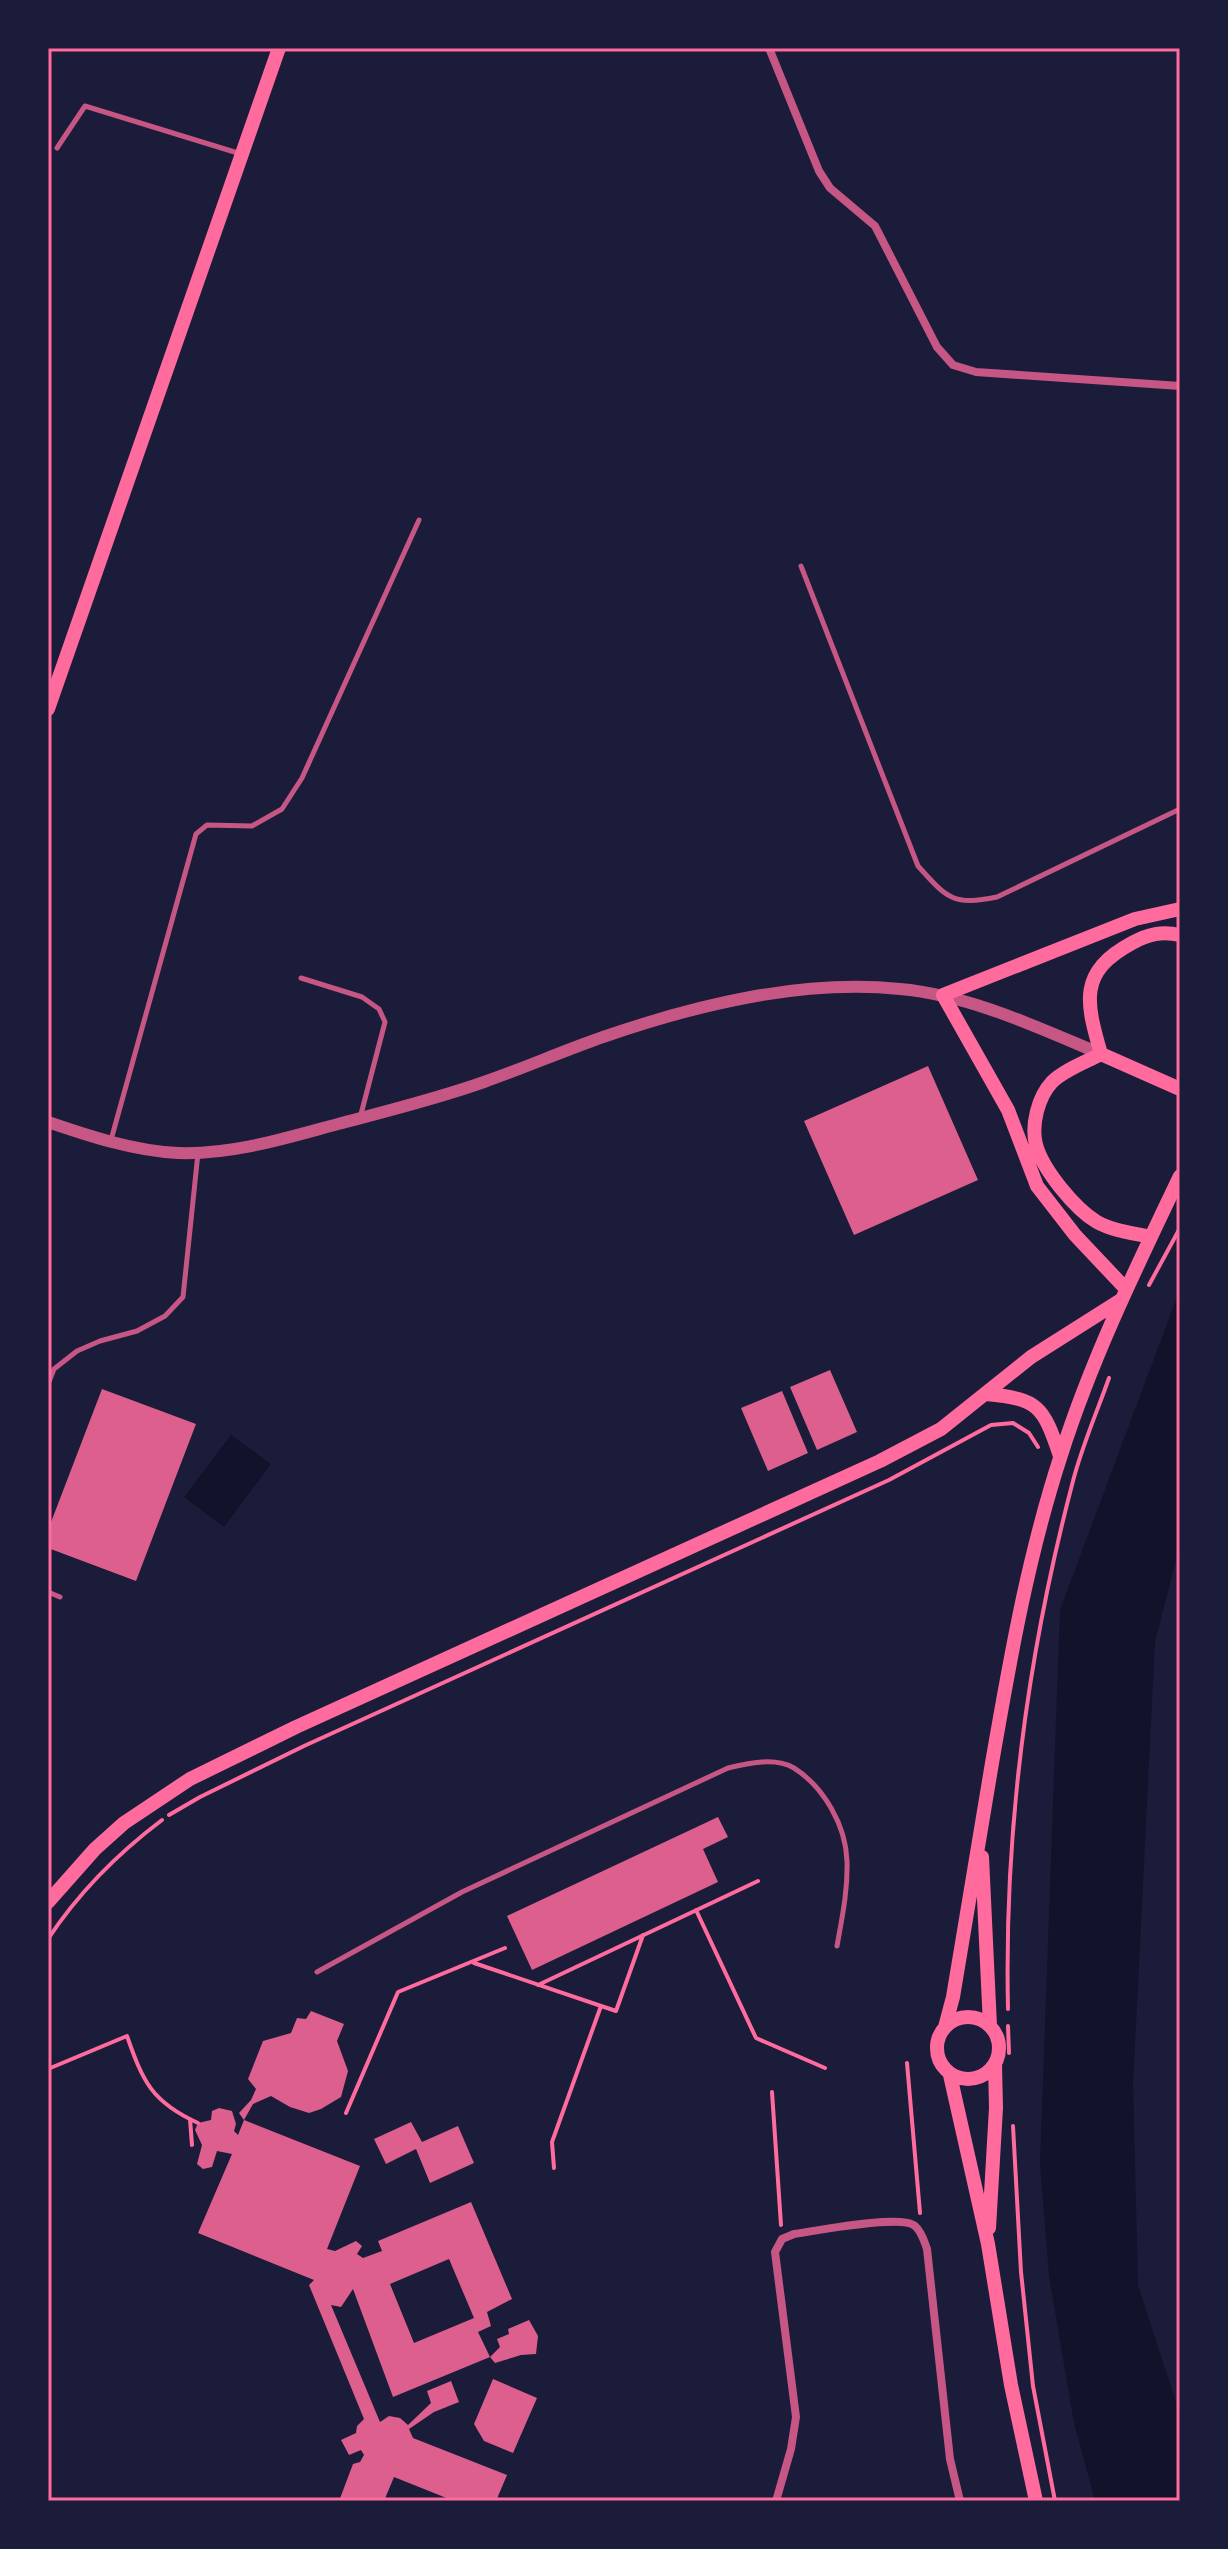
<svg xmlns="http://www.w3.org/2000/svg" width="1228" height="2549" viewBox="0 0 1228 2549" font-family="'Archivo Narrow',sans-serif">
	<rect width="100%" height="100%" fill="#1b1b3a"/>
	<path fill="#12122b" d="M1180 1289V1544L1155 1642 1133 2085 1138 2285 1180 2415V2501H1095L1074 2423 1049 2276 1040 2163 1060 1610Z
		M231 1435 271 1464 224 1527 184 1497Z"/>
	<path fill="#dd5f8e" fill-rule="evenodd" d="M928 1066 978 1180 854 1235 804 1121Z
		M830 1370 857 1432 817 1450 790 1387Z
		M102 1389 196 1424 136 1581 48 1548V1530Z
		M782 1391 808 1453 768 1471 741 1408Z
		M718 1817 728 1837 703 1849 718 1882 532 1970 507 1916Z
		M311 2011 344 2024 337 2041 348 2071 341 2097 321 2109 309 2113 290 2107 271 2096 253 2104 244 2120 239 2113 251 2100 256 2089 248 2079 263 2041 291 2033 297 2018 306 2019Z
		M219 2108 232 2111 236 2124 234 2131 238 2135 244 2120 360 2166 327 2249 335 2251 356 2241 362 2246 357 2254 363 2258 382 2251 378 2241 471 2202 512 2299 487 2312 491 2326 478 2332 490 2357 393 2397 353 2289 341 2307 331 2305 380 2422 389 2416 400 2418 408 2425 431 2403 427 2391 451 2381 459 2402 434 2412 409 2429 413 2438 507 2475 496 2501H454L394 2477 384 2501H339L353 2464 360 2462 364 2455 361 2450 349 2455 341 2440 356 2433 357 2426 364 2419 309 2285 314 2280 198 2233 232 2154 217 2151 212 2167 203 2169 197 2164 202 2145 195 2130 198 2123 211 2120 212 2111ZM449 2259 474 2318 414 2343 390 2284Z
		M411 2122 422 2142 458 2126 474 2163 430 2183 416 2149 386 2164 374 2139Z
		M529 2320 538 2336 536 2354 521 2355 495 2363 490 2357 500 2347 497 2339 509 2334 508 2329Z
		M493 2379 537 2398 513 2453 484 2441 474 2424Z"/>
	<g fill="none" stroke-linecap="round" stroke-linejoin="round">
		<path stroke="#ff6b9d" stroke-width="4" d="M1149 1285 1180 1228
			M169 1815 200 1797 304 1746 889 1480 991 1425 1013 1423 1029 1433 1038 1447
			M696 1910 756 2038 825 2068
			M48 1939C79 1892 117 1854 162 1820
			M474 1963 616 2011 643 1935
			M538 1985 758 1881
			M1008 2009C1004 1832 1028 1652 1073 1481 1082 1446 1097 1412 1109 1378
			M1008 2026 1009 2053
			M907 2063 920 2213
			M48 2069 127 2036C143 2082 152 2102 198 2123
			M772 2092 781 2225
			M346 2113 398 1992 505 1948
			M190 2119 192 2145
			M1013 2126 1021 2272 1033 2386 1055 2501
			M554 2168 552 2142 601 2006"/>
		<path stroke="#c65784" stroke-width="5" d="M57 148 85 106 241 154
			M801 566 918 866C947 898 952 906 997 897L1180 809
			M301 978 362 997 379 1009 385 1022 360 1118
			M111 1140 196 834 207 825 252 826 282 809 302 778 419 520
			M48 1384 54 1369 77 1351 100 1341 137 1331 165 1316 183 1297 198 1153
			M48 1592 60 1597
			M317 1972 462 1892 728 1768C748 1763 776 1757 794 1768 824 1787 846 1826 847 1861 848 1890 842 1918 837 1946"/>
		<path stroke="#c65784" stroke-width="8" d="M769 48 819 171 830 188 875 226 937 347 953 365 976 372 1180 386
			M776 2501 791 2449 796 2417 775 2252 782 2239 794 2234C816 2231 901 2214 915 2226 922 2232 924 2241 927 2249L950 2459 960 2501"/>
		<path stroke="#c65784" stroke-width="12" d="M48 1122C89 1136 134 1151 178 1153 232 1155 286 1138 338 1124 387 1111 436 1099 484 1082 524 1068 563 1051 603 1037 696 1005 801 979 900 989 969 995 1037 1027 1101 1054"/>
		<path stroke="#ff6b9d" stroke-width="14" d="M48 709 279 48
			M1101 1054C1086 1062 1064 1070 1052 1082 1038 1097 1031 1125 1036 1145 1043 1170 1075 1209 1097 1222 1113 1231 1133 1233 1151 1237
			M1101 1054C1086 1002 1078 972 1132 943 1148 934 1162 931 1180 935
			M1101 1054 1180 1089
			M1126 1289 1075 1235 1037 1186 1008 1110 943 995 1135 919 1180 909
			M986 1394C1039 1399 1043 1406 1060 1456
			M982 1857 990 2026
			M48 1902 95 1849 124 1823 190 1779 296 1727 880 1461 941 1429 1031 1357 1121 1300
			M937 2048a31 31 0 1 1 62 0a31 31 0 1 1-62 0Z
			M945 2027 953 1997C966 1919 979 1841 992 1763 1010 1659 1028 1556 1061 1455 1092 1358 1136 1268 1180 1176
			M950 2075 988 2244 1011 2385 1036 2501
			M989 2228 996 2108 995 2064"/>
	</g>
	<rect width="1228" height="2549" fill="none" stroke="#1b1b3a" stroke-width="100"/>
	<rect x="50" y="50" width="1128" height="2449" fill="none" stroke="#ff6b9d" stroke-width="3"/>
</svg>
